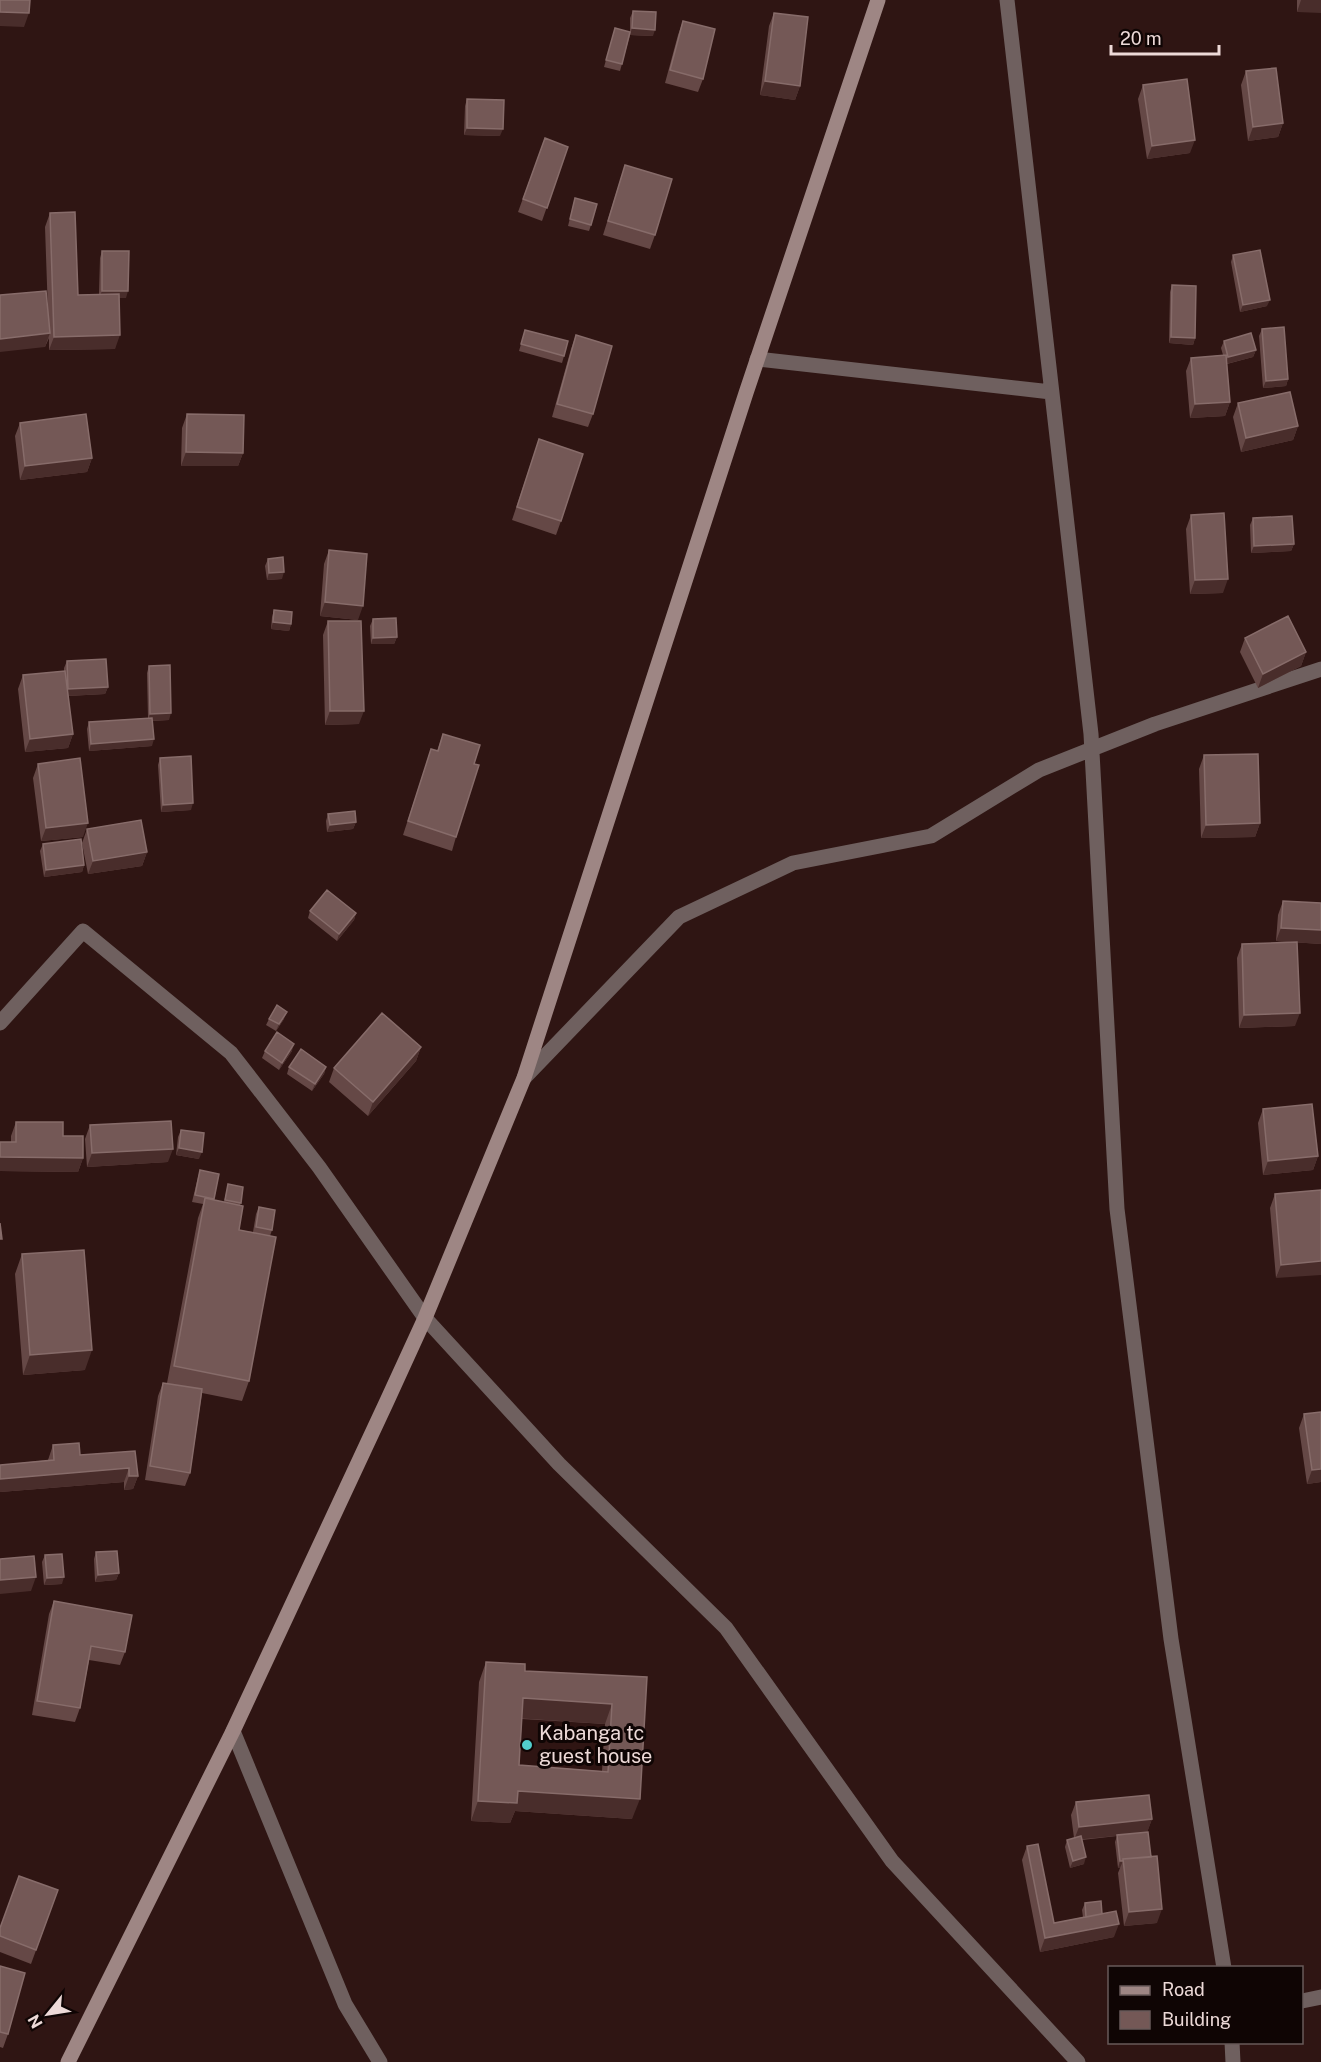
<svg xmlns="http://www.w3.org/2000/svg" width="1321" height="2062" viewBox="0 0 1321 2062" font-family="'Public Sans',sans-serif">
	<rect width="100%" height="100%" fill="#2f1513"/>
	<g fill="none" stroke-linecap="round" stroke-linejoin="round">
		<path stroke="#6f605f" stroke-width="15" d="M1007 0 1091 734 1117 1209 1171 1639 1224 1968
			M757 359 1051 392
			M0 1023 83 931 231 1053 319 1167 425 1318 559 1464 726 1628 892 1861 1078 2062
			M524 1078 679 917 793 863 931 836 1039 770 1155 724 1321 669
			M233 1731 345 2004 380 2062
			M1302 2001 1321 1997
			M1232 2042 1233 2062"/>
		<path stroke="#9e8684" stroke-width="15" d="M68 2062 233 1731 387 1401 425 1318 524 1078 746 393 878 0"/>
	</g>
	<path fill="#654846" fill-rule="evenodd" d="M1297 0H1321L1297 12Z
		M633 11 653 36 630 35 620 71 604 67 615 28 630 32V18Z
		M774 13 800 86 795 100 760 95 769 26Z
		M683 21 703 79 698 92 665 83 678 35Z
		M1246 71 1283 123 1278 137 1248 141 1241 85Z
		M1143 85 1190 153 1147 159 1138 99Z
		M467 99 500 136 464 135 465 106Z
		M545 138 568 147 542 221 518 212Z
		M625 165 655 235 650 249 603 235Z
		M575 198 591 225 589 231 568 226Z
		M50 213 78 295 99 294 100 258 102 251 126 298H119L115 349 49 350V338L45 347 48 313 45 227Z
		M1233 255 1267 306 1240 312 1231 262Z
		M1172 285 1195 338 1193 345 1169 343 1170 292Z
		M1262 329 1288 379 1286 386 1263 388 1259 336Z
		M525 330 564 356 562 363 519 351Z
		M576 335 593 414 588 427 552 417 571 349Z
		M1224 341 1256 350 1253 357 1227 364 1230 402 1225 416 1190 418 1186 371 1191 358 1223 355 1221 348Z
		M1238 403 1298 426 1293 440 1241 452 1233 417Z
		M187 414 243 453 238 466H181L182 428Z
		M20 423 92 458 87 472 20 480 15 436Z
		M539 439 561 521 556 535 512 520Z
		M1191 515 1223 593 1190 594 1186 529Z
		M1253 518 1294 544 1291 551 1251 553 1250 525Z
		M329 550 358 620 320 616 324 564Z
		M268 559 282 579 267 580 265 566Z
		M274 610 291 624 289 631 271 629 272 617Z
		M373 619 397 637 394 644H371L370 626Z
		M328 621 359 724 325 725 323 635Z
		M1245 638 1306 652 1301 666 1258 688 1240 652Z
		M67 661 108 687 105 694 68 696 73 734 68 748 25 752 18 689 23 675 64 671V668Z
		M149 666 169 720 152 721V746L89 751 87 729 89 722 148 718 147 673Z
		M443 734 474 764 456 837 452 851 403 835 431 749 437 751Z
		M1204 755 1260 823 1255 837 1201 838 1199 769Z
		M160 758 191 810 161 812 158 765Z
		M38 764 83 837 41 841 33 778Z
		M328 814 356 822 353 829 327 832 326 821Z
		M87 829 147 852 142 866 88 874 82 843Z
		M43 844 84 865 82 872 44 877 40 851Z
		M1283 901 1321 903V944L1276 941 1278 915Z
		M310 911 356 913 354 920 337 941 308 918Z
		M1242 944 1295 1026 1239 1028 1237 958Z
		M269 1019H284L276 1031 266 1025Z
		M421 1047 416 1061 368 1116 329 1082 334 1068Z
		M265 1051H292L279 1070 262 1058Z
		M289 1067H326L324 1074 312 1091 287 1074Z
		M1263 1109 1318 1156 1313 1170 1263 1175 1258 1123Z
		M16 1122 63 1136 83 1158 78 1172 0 1171V1142H11V1136Z
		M90 1125 168 1162 87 1167 85 1139Z
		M181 1130 199 1159 176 1155 178 1137Z
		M200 1170 219 1174 214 1200 224 1202 228 1184 241 1203 240 1205 239 1230 253 1232 256 1214 259 1207 272 1230 270 1236 249 1381 242 1401 202 1393 190 1473 185 1486 145 1480 158 1396 163 1383H167L198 1218 203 1204 192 1202 198 1177Z
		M1321 1190 1276 1278 1270 1208 1275 1194Z
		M22 1254 85 1370 23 1375 15 1274Z
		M1321 1412V1482L1307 1484 1299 1428 1304 1414Z
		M53 1445 80 1455 135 1451 138 1476 133 1489 124 1490V1482L0 1492V1465L48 1460Z
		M96 1552 119 1573 116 1580 95 1582 94 1559Z
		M45 1555 62 1584 44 1585 42 1562Z
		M54 1601 125 1652 120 1665 89 1660 80 1708 75 1722 32 1715 49 1614Z
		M486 1662 525 1671 647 1677 632 1819 515 1811 510 1823 471 1821 479 1682ZM522 1719 605 1724 602 1771 519 1765Z
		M1076 1802 1152 1819 1147 1832 1157 1923 1124 1926 1118 1873 1120 1868H1118L1115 1842 1117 1836 1082 1840 1084 1864 1070 1868 1065 1847 1067 1840 1074 1838 1071 1815Z
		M1027 1846 1054 1923 1083 1917 1082 1910 1085 1903 1102 1914 1114 1937 1040 1952 1022 1860Z
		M58 1890 31 1964 0 1952V1928Z
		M0 1966 8 2034 3 2048 0 2047Z"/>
	<path fill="#492d2b" d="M1301 0H1321V13L1297 12Z
		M0 12 29 13 24 27 0 26Z
		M632 28 655 30 653 36 630 35Z
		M765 81 800 86 795 100 760 95Z
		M1283 123 1278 137 1248 141 1253 127Z
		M467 128 503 129 500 136 464 135Z
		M1195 140 1190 153 1147 159 1152 146Z
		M102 291H128L126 298H99Z
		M1270 300 1267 306 1240 312 1243 305Z
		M50 333 45 347 0 352V339Z
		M120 335 115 349 49 350 54 337Z
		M1171 337 1195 338 1193 345 1169 343Z
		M1256 350 1253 357 1226 364 1228 357Z
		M1288 379 1286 386 1263 388 1266 381Z
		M1230 402 1225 416 1190 418 1195 404Z
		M1298 426 1293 440 1241 452 1246 438Z
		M186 452 243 453 238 466H181Z
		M92 458 87 472 20 480 25 466Z
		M1294 544 1291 551 1251 553 1254 546Z
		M284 572 282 579 267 580 269 573Z
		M1228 579 1223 593 1190 594 1195 580Z
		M325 602 363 606 358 620 320 616Z
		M273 622 291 624 289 631 271 629Z
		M397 637 394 644H371L373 638Z
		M1306 652 1301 666 1258 688 1263 674Z
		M108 687 105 694 66 696 68 689Z
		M330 711H364L359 724 325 725Z
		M171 713 169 720 148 721 150 714Z
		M73 734 68 748 25 752 30 739Z
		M154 739 152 746 89 751 91 744Z
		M193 803 191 810 161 812 163 805Z
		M356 822 353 829 327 832 330 825Z
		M88 823 83 837 41 841 46 828Z
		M1260 823 1255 837 1201 838 1206 825Z
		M147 852 142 866 88 874 93 861Z
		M84 865 82 872 44 877 46 870Z
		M356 913 354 920 337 941 339 934Z
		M1281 928 1321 930V944L1276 941Z
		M287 1012 284 1019 276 1031 279 1024Z
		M1300 1013 1295 1026 1239 1028 1244 1015Z
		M294 1044 292 1051 279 1070 282 1063Z
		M421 1047 416 1061 368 1116 373 1102Z
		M326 1067 324 1074 312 1091 315 1084Z
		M179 1148 202 1152 199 1159 176 1155Z
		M173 1149 168 1162 87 1167 92 1153Z
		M1318 1156 1313 1170 1263 1175 1268 1161Z
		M0 1157 83 1158 78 1172 0 1171Z
		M1321 1261V1275L1276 1278 1281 1265Z
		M92 1350 85 1370 23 1375 30 1355Z
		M129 1468 124 1482 0 1492V1479Z
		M1321 1469V1482L1307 1484 1312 1470Z
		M129 1476H138L133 1489 124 1490Z
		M119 1573 116 1580 95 1582 98 1575Z
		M36 1577 31 1591 0 1594V1580Z
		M64 1577 62 1584 44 1585 47 1578Z
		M523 1698 612 1704 605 1724 516 1718Z
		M518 1791 640 1799 632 1819 515 1811 510 1823 471 1821 478 1801Z
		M1152 1819 1147 1833 1074 1840 1079 1827Z
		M1086 1857 1084 1864 1070 1868 1073 1861Z
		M1120 1861H1123L1120 1868H1118Z
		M1162 1909 1157 1923 1124 1926 1129 1912Z
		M1119 1924 1114 1937 1040 1952 1045 1938Z"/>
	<path fill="#745856" stroke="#876c6a" stroke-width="1.5" fill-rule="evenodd" d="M0 0H30L29 13 0 12Z
		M633 11 656 12 655 30 632 28Z
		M774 13 808 17 800 86 765 81Z
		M683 21 715 29 703 79 670 70Z
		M615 28 630 32 622 64 606 60Z
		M1276 68 1283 123 1253 127 1246 71Z
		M1187 79 1195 140 1152 146 1143 85Z
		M467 99 504 100 503 129 467 128Z
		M545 138 568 147 547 208 523 199Z
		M625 165 672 179 655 235 608 221Z
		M575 198 597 204 591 225 570 219Z
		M75 212 78 295 119 294 120 335 54 337 50 213Z
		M1260 250 1270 300 1243 305 1233 255Z
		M102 251H129L128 291H102Z
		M1172 285 1196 286 1195 338 1171 337Z
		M46 291 50 333 0 339V295Z
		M1284 327 1288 379 1266 381 1262 329Z
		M525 330 568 341 564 356 521 344Z
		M1251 333 1256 350 1228 357 1224 341Z
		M576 335 612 346 593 414 557 404Z
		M1226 355 1230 402 1195 404 1191 358Z
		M1290 392 1298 426 1246 438 1238 403Z
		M86 414 92 458 25 466 20 423Z
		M187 414 244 415 243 453 186 452Z
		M539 439 583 454 561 521 517 507Z
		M1224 513 1228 579 1195 580 1191 515Z
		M1292 516 1294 544 1254 546 1253 518Z
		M329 550 367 554 363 606 325 602Z
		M283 557 284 572 269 573 268 559Z
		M274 610 292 612 291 624 273 622Z
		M1288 616 1306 652 1263 674 1245 638Z
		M396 618 397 637 373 638V619Z
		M328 621H361L364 711H330Z
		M106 659 108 687 68 689 67 661Z
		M170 665 171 713 150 714 149 666Z
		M65 671 73 734 30 739 23 675Z
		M152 718 154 739 91 744 89 722Z
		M443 734 480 745 474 764 479 765 456 837 408 821 431 749 438 751Z
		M1258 754 1260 823 1206 825 1204 755Z
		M191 756 193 803 163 805 160 758Z
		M80 758 88 823 46 828 38 764Z
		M355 811 356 822 330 825 328 814Z
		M141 820 147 852 93 861 87 829Z
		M81 839 84 865 46 870 43 844Z
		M327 890 356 913 339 934 310 911Z
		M1283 901 1321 903V930L1281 928Z
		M1297 942 1300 1013 1244 1015 1242 944Z
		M277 1005 287 1012 279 1024 269 1019Z
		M382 1013 421 1047 373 1102 334 1068Z
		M277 1032 294 1044 282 1063 265 1051Z
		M301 1049 326 1067 315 1084 289 1067Z
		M1312 1104 1318 1156 1268 1161 1263 1109Z
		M171 1121 173 1149 92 1153 90 1125Z
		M16 1122H63V1136H83V1158L0 1157V1142H16Z
		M181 1130 204 1133 202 1152 179 1148Z
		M200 1170 219 1174 214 1199 195 1195Z
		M228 1184 243 1187 241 1203 225 1200Z
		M1321 1190V1261L1281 1265 1275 1194Z
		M205 1198 243 1206 239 1230 276 1237 249 1381 174 1366Z
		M259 1207 275 1210 272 1230 256 1227Z
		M0 1223 2 1239H0Z
		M84 1250 92 1350 30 1355 22 1254Z
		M163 1383 202 1389 190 1473 150 1466Z
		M1321 1412V1469L1312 1470 1304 1414Z
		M79 1443 80 1455 135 1451 138 1476H129V1468L0 1479V1465L54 1460 53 1445Z
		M117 1551 119 1573 98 1575 96 1552Z
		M62 1554 64 1577 47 1578 45 1555Z
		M34 1556 36 1577 0 1580V1559Z
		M54 1601 132 1615 125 1652 91 1646 80 1708 37 1701Z
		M486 1662 525 1664V1671L647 1677 640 1799 518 1791 517 1803 478 1801ZM523 1698 612 1704 608 1772 519 1765Z
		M1149 1795 1152 1819 1079 1827 1076 1802Z
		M1148 1832 1151 1857 1123 1859V1861H1120L1117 1835Z
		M1081 1836 1086 1857 1073 1861 1067 1840Z
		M1038 1844 1054 1923 1116 1911 1119 1924 1045 1938 1027 1846Z
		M1157 1856 1162 1909 1129 1912 1123 1859Z
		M19 1876 58 1890 36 1950 0 1936V1928Z
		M1101 1901 1102 1914 1086 1917 1085 1903Z
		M0 1966 25 1973 8 2034 0 2032Z"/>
	<circle fill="#52cdcc" stroke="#0f0504" stroke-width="2" cx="527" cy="1745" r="6"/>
	<g text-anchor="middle" stroke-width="6" stroke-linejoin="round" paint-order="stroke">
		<g font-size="20" fill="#eddad8" stroke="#0f0504" text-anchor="start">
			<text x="539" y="1740">Kabanga tc<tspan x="539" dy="23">guest house</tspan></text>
		</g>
	</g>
	<rect x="1108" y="1966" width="195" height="78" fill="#0f0504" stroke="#685a59" stroke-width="1.5"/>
	<rect x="1120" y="1986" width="30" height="9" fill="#9e8684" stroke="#685a59" stroke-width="1.5"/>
	<text x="1162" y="1996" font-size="18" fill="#eddad8">Road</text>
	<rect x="1120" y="2011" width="30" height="18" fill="#745856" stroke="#685a59" stroke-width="1.5"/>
	<text x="1162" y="2026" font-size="18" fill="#eddad8">Building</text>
	<g transform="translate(48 2014) rotate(240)" stroke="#0f0504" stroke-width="4.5" paint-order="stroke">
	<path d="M0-4.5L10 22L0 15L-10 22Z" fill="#eddad8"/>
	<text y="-9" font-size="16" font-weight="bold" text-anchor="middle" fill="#eddad8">N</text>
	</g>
	<path d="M1111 45v9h108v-9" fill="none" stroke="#eddad8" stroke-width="3"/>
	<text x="1120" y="45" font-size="18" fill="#eddad8" stroke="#0f0504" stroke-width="4.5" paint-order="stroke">20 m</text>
</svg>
